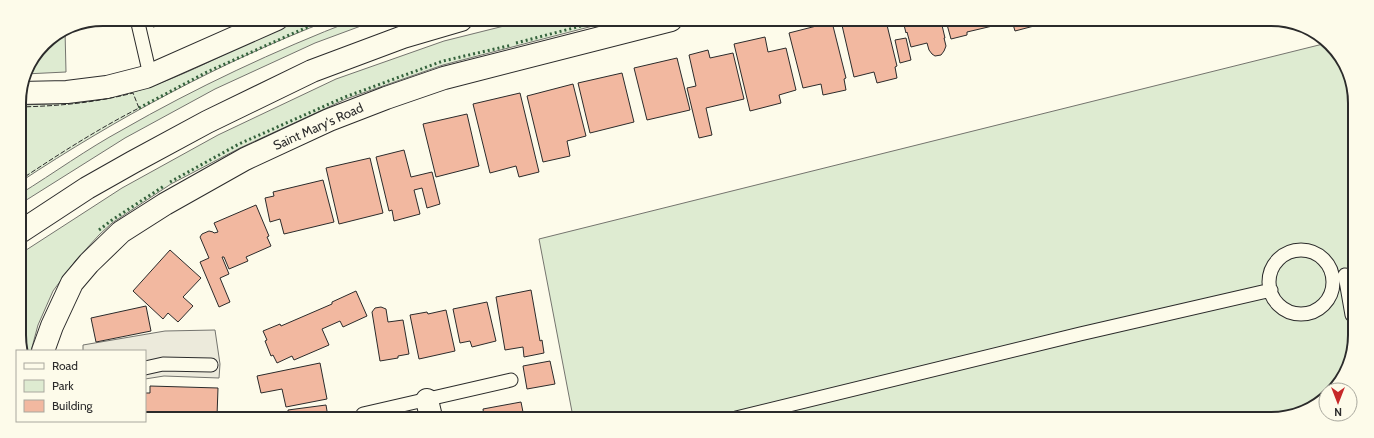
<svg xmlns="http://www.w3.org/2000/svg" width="1374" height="438" viewBox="0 0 1374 438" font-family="Cabin,sans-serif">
	<rect width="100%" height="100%" fill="#fdfbea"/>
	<path fill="#deebd1" stroke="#74746e" d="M303 19 330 20C221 62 117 118 20 182L19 105C49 104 79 104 108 98 177 85 237 44 303 19Z
		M354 20H377L315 43 215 89 125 138 20 204V194C54 173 87 149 122 130 195 88 276 50 354 20Z
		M528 20H616L443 65 346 99 240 148 171 184 112 223 99 235 76 260 53 291 38 325 31 351H21L20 254 122 188 218 135 336 79 444 41Z
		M65 30 66 72 25 74 44 44Z
		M1327 43 1334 48 1353 87 1352 357 1330 390H1326V396L1322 401 1276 419 573 417 539 239Z"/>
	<path fill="#eceadb" stroke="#74746e" d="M215 330 220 364 219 378 164 376 145 379V351H83V345L165 331Z"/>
	<path fill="#f2b8a0" stroke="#2b2b2b" d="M151 19H186L153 27Z
		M841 21H886L897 66 895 67 897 78 877 83 874 72 854 77Z
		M903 21H941L945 38H944L946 46 944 51 941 55 935 56 932 54 929 50 927 43 911 47 907 32 906 33Z
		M946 21H1000L1001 24 967 32V35L951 39Z
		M1012 21H1046L1034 24V26L1015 31Z
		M832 22 846 78 844 79 846 90 823 95 821 84 803 88 789 33Z
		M765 37 768 52 786 48 796 90 779 95 781 103 750 111 734 44Z
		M906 38 911 60 900 63 895 40Z
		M708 50 710 58 733 53 744 99 706 108 712 135 699 138 687 88 696 86 689 55Z
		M677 58 690 110 647 120 634 68Z
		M622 73 634 122 590 133 578 83Z
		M573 84 586 136 567 141 570 156 543 162 527 96Z
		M520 93 539 172 519 177 516 166 490 173 473 104Z
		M467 114 479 166 436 177 423 124Z
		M404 150 411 177 432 172 440 204 427 208 422 188 414 190 420 214 394 221 392 210 389 211 376 157Z
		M370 158 383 213 339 224 326 168Z
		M323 180 334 222 284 234 280 219 270 222 265 198 274 196 273 192Z
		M256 205 269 236 267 237 271 246 246 257 248 261 229 269 224 257H222L229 274 220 278 230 302 219 307 200 262 209 258 200 237 202 234 209 231 213 232 214 233 218 232 214 223Z
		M170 250 201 278 183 297 193 306 178 322 168 313 163 319 133 291Z
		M531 290 540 341 542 340 544 353 524 357 523 347 505 350 496 297Z
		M356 291 367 316 343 327 340 321 322 329 329 345 294 360 292 356 277 363 273 355 271 356 265 341 267 340 263 331 280 324 281 326 332 304V302Z
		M487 302 496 341 472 347 470 341 460 343 453 309Z
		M146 306 151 331 96 342 91 318Z
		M381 307 386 309 388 322 403 320 409 354 398 356V358L380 361 372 312 375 308Z
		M446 310 455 351 419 359 410 315 427 312 428 314Z
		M550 361 555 384 527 389 523 366Z
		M320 363 327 399 286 407 282 389 261 393 257 376Z
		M150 386 218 388 217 416H145V393H150Z
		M521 402 524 417H484L483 409Z
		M326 405 328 417H288V410Z"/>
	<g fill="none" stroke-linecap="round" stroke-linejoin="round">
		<defs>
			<path id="service" d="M137 19 150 75
				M1269 282a32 32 0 1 1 64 0a32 32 0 1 1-64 0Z
				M1345 275 1352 315
				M145 368 163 364 211 365
				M363 414 511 380
				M736 418 1080 334 1271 290"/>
			<path id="minor" d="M20 93 67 92 107 87 146 77 277 19
				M43 351 52 326 72 283 89 263 121 232 165 204 245 159 329 120 386 98 444 78 671 20
				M427 400 431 417"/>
			<path id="primary" d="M20 232 87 188 133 162 207 122 312 71 403 37 461 20"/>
		</defs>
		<use href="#service" stroke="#2b2b2b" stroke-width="15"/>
		<use href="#minor" stroke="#2b2b2b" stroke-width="24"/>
		<use href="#primary" stroke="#2b2b2b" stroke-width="24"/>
		<use href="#service" stroke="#fdfbea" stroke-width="13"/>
		<use href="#minor" stroke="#fdfbea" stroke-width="22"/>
		<use href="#primary" stroke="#fdfbea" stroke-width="22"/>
		<path stroke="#34623c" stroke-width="3" stroke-dasharray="2 3" stroke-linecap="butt" d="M516 43 604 20
			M139 108 207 72 323 20
			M170 182 239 144 345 97 443 61 512 45
			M99 230 112 220 164 186"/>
		<path stroke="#2b2b2b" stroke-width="1" stroke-dasharray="5 2" stroke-linecap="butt" d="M19 107C59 106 94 103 133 93L139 108C98 129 59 154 20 180"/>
	</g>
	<g text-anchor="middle" stroke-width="3" stroke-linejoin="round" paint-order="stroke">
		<g font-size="13" fill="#2b2b2b" stroke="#fdfbea">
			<text transform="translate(318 126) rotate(-24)" y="5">Saint Mary's Road</text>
		</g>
	</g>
	<path d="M0 0H1374V438H0ZM103 26H1271A77 77 0 0 1 1348 103V335A77 77 0 0 1 1271 412H103A77 77 0 0 1 26 335V103A77 77 0 0 1 103 26Z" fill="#fdfbea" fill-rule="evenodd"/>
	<path fill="none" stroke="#2b2b2b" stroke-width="2" d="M103 26H1271A77 77 0 0 1 1348 103V335A77 77 0 0 1 1271 412H103A77 77 0 0 1 26 335V103A77 77 0 0 1 103 26Z"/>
	<rect x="16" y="350" width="130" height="72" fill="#fdfbea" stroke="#a9a89e"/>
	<rect x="24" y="363" width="20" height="6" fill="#fdfbea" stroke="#a9a89e"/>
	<text x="52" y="370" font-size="12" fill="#2b2b2b">Road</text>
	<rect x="24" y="380" width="20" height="12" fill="#deebd1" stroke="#a9a89e"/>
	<text x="52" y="390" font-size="12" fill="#2b2b2b">Park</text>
	<rect x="24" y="400" width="20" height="12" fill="#f2b8a0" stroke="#a9a89e"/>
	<text x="52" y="410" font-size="12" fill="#2b2b2b">Building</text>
	<g transform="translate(1338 402) rotate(180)"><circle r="19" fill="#fdfbea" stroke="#a9a89e"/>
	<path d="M0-3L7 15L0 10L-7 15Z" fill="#c62828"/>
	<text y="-6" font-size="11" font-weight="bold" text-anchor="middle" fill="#2b2b2b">N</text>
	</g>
</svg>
